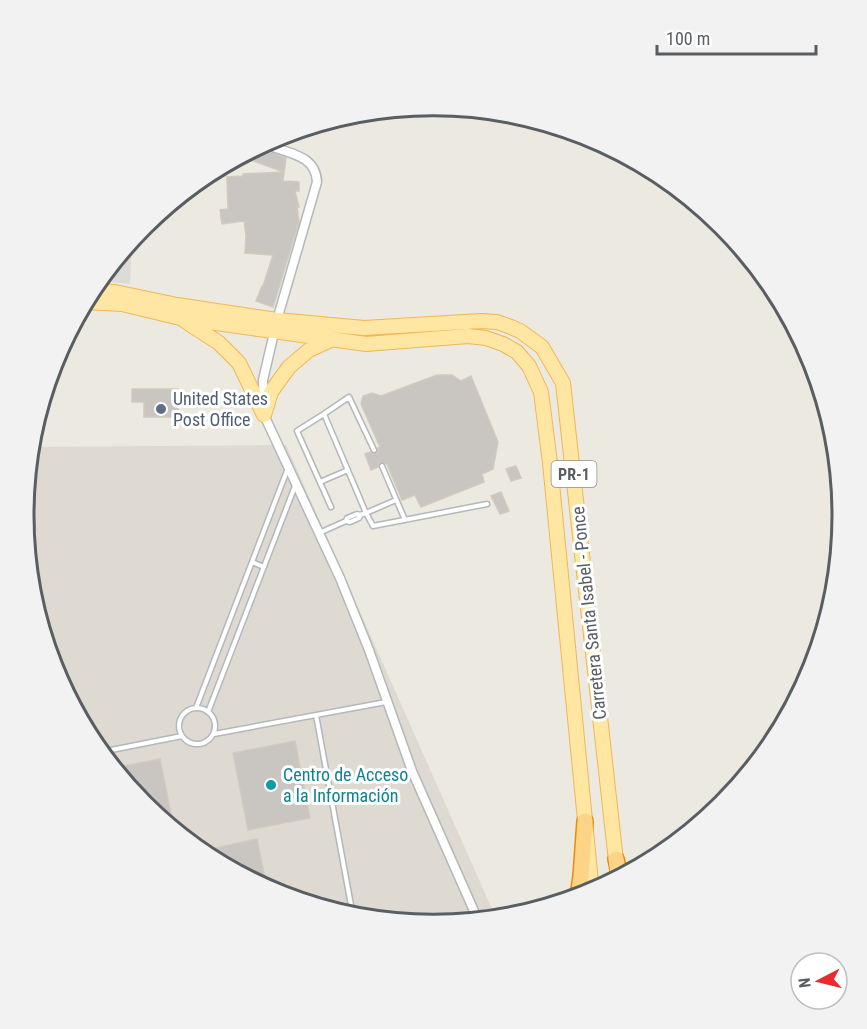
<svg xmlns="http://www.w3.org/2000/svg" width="867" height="1029" viewBox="0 0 867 1029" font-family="'Roboto Condensed',sans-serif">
	<rect width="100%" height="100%" fill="#ece9e1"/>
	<path fill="#dddbd5" d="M132 240 130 284 98 281Z"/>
	<path fill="#dedad2" d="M286 445 496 918 433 924 353 916 276 893 206 855 144 804 93 742 55 671 32 594 24 514 31 447Z"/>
	<path fill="#c9c5c0" stroke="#d1cabf" stroke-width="1.5" d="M253 149 267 154 268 151 286 158 283 181 299 182V191H295L299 207H297L299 222 273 307 256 301 262 286H263L273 255 245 253 246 236 244 221 222 224 220 210 228 209 227 177 243 176V174L284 172 240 156Z
		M55 359H57V384H47Z
		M437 375H452L461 381 471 376 498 442 493 469 482 474 484 482 421 507 415 495 402 500 387 464 381 462 378 464V467L371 470 365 454 370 452 375 454 378 452V448L380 447 361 404 363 396 372 393 381 396Z
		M132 389H178V417H144V402H132Z
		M516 466 521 478 511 481 506 469Z
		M501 492 509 511 500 514 491 496Z
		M295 741 310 818 248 830 233 753Z
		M160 759 174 829 144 804 114 768Z
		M257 839 265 879 255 881 201 851Z"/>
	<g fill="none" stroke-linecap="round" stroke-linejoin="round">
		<defs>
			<path id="lane" d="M324 414 349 397 374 450
				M382 466 405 520
				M320 482 348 470
				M396 500 366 513 373 526 487 504
				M346 521 347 518 357 514 360 515
				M319 533 346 521 350 522 359 518 360 515 366 513 324 414 297 431 331 507
				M252 562 264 567
				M179 726a18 18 0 1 1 36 0a18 18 0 1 1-36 0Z
				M196 708 288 468
				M208 712 295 486
				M316 715 353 916
				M214 734 386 702
				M101 752 182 736"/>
			<path id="street" d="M273 147C293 154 316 157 317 182L277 320 263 380 264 415 340 578 369 650 412 771 478 920"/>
			<path id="primary" d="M91 290 115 292 177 305 277 320 364 328 481 321 497 322 511 327 520 331 542 347 563 383 617 870
				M85 302 122 304 180 318 366 344 468 336 486 338 503 344 517 352 529 366 541 392 550 463 592 892
				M185 321 219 343 239 363 264 415
				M264 415 271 392 289 367 309 350 331 340"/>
			<path id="highway" d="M616 859 620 877
				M578 897 581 876 585 821"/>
		</defs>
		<use href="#lane" stroke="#b3b8bc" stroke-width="7"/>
		<use href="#street" stroke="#b3b8bc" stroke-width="11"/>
		<use href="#primary" stroke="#f1b655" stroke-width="16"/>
		<use href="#highway" stroke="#ed8c00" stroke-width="18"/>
		<use href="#lane" stroke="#fff" stroke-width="4"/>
		<use href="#street" stroke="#fff" stroke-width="8"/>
		<use href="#primary" stroke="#ffe7a3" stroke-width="14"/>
		<use href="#highway" stroke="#fdd387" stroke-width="15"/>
	</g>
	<circle fill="#5c6f8a" stroke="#fff" stroke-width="2" cx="161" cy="409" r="6"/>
	<circle fill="#0f9aa8" stroke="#fff" stroke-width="2" cx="271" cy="785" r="6"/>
	<g text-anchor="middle" stroke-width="6" stroke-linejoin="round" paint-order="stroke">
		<rect fill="#fff" stroke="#8b8e91" stroke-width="1.5" x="551.5" y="461" width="45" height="26" rx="4.5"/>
		<g font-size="16" font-weight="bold" fill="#595e62">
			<text x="574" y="480">PR-1</text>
		</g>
		<g font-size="18" fill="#4e5e75" stroke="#fff" text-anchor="start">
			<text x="173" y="405">United States<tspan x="173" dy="21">Post Office</tspan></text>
		</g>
		<g font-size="18" fill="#595e62" stroke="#fff">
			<text transform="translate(589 613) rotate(-96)" y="6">Carretera Santa Isabel - Ponce</text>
		</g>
		<g font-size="18" fill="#0d838f" stroke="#fff" text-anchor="start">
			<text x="283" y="781">Centro de Acceso<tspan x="283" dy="21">a la Información</tspan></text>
		</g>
	</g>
	<path d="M0 0H867V1029H0ZM34 515a399 399 0 1 1 798 0a399 399 0 1 1-798 0Z" fill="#f2f2f2" fill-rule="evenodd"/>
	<path fill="none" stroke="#595e62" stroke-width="3" d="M34 515a399 399 0 1 1 798 0a399 399 0 1 1-798 0Z"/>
	<g transform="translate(819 981) rotate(263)"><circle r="28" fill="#ffffff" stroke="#bdbfc0" stroke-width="1.5"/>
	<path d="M0-4.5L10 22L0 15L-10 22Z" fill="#e92a2e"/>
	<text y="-9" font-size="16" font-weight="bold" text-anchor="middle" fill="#595e62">N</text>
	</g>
	<path d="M657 45v9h159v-9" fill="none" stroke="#595e62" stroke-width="3"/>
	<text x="666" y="45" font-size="18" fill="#595e62" stroke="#ffffff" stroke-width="4.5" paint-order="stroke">100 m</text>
</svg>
